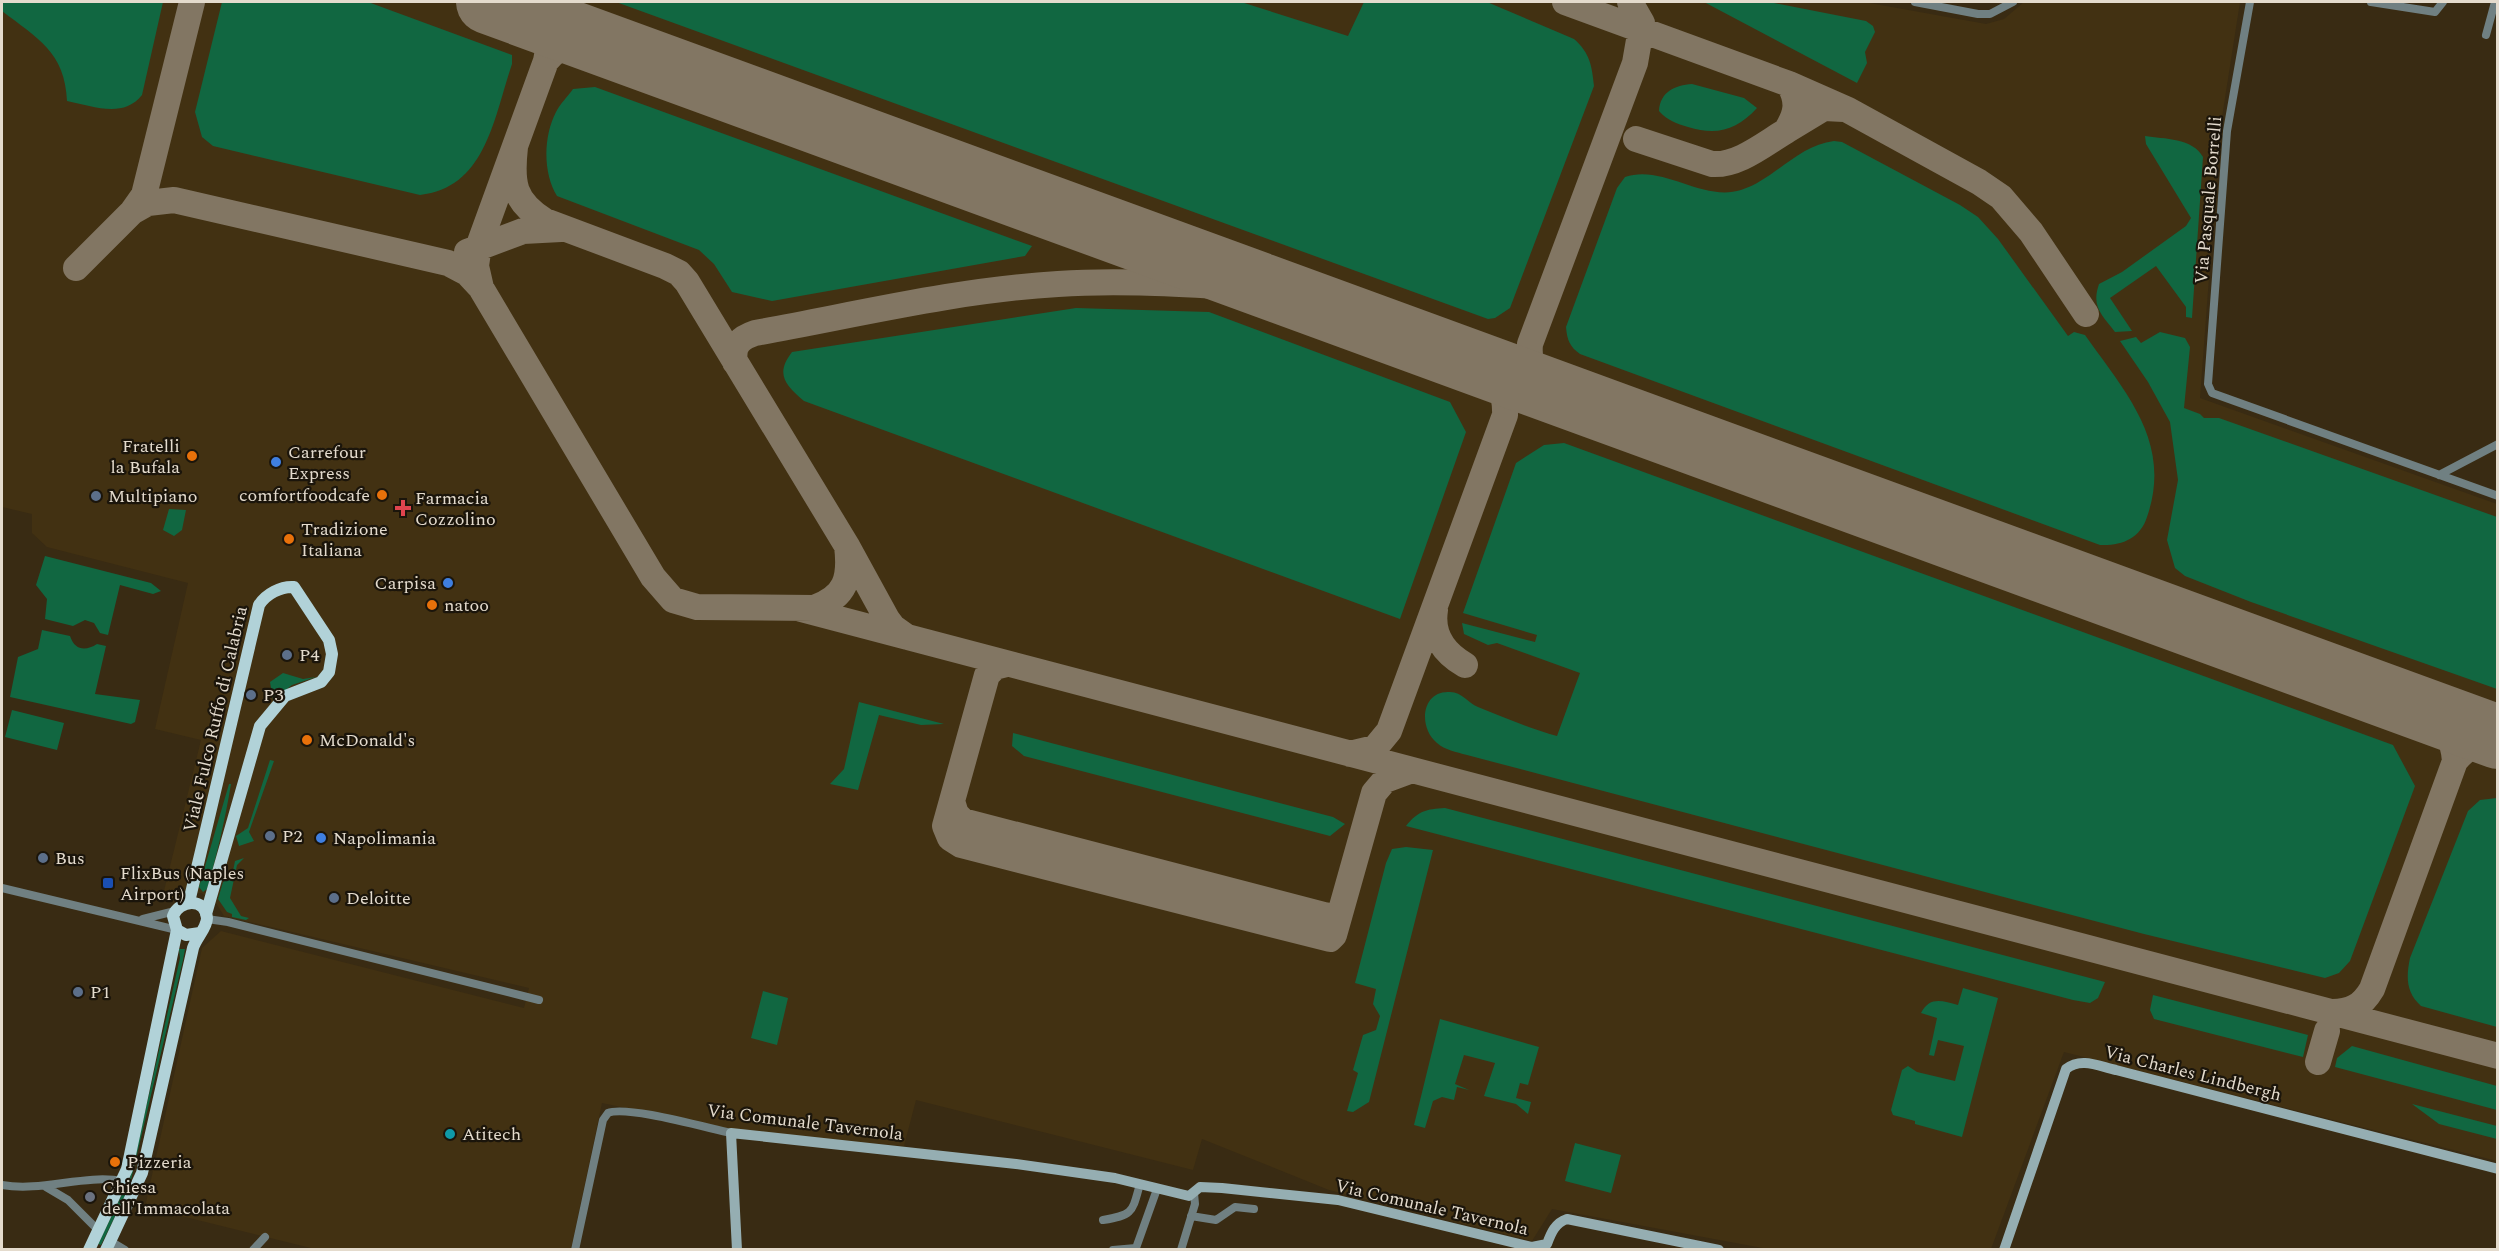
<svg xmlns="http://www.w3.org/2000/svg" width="2499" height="1251" viewBox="0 0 2499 1251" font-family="Spectral,serif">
	<rect width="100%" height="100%" fill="#392b13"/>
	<path fill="#423112" d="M2 2H1864L1986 24 2004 19 2024 2H2240L2220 130 2200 398 2497 504V1161L2064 1052 1991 1249H1768L1552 1209 1532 1241 1329 1190 1202 1139 1193 1170 916 1100 904 1146 743 1132 602 1103 571 1249H315L145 1207 202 948 221 931 524 1008 529 988 224 916 214 900 201 893H188L173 902 162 899 201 740 155 729 188 583 47 547 32 533V514L2 507Z"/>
	<path fill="#116741" d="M2 2H163L142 95C123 119 93 106 67 101 65 52 37 38 2 11Z
		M222 2H368L512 55V64C494 117 486 188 420 195L213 146 202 137 195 112Z
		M616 2H1241L1348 36 1364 2H1487L1574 39C1590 53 1592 66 1594 86L1510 308 1495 318 1488 319Z
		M1704 2H1769L1866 21 1873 26 1875 32 1865 52 1867 63 1857 83Z
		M1692 84 1744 98 1757 108C1737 130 1717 136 1688 127 1677 124 1667 120 1659 111 1660 92 1675 85 1692 84Z
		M595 87 1032 246 1025 256 772 301 732 292 714 264 699 250 557 196C543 173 543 137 556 112 560 104 568 96 573 89Z
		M2145 136C2164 139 2193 138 2203 157L2192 318 2186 317V307L2156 266 2110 298 2132 331 2115 332C2102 315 2091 307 2099 284L2122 272 2186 226 2191 218 2146 144Z
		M1834 141 1842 142 1960 205 1978 217 1998 239 2068 336 2074 332 2085 335C2125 392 2173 442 2147 517 2140 539 2121 546 2100 545L1580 354C1570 347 1567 340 1566 327L1617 188 1625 177C1663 164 1702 202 1741 190 1774 180 1798 145 1834 141Z
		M1076 308 1209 312 1450 402 1466 432 1400 619 804 401C785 385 775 374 792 352Z
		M2160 332 2185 338 2190 347 2184 408 2200 414 2204 418H2219L2497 517V689L2251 602 2185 576 2175 568 2167 540 2178 480 2170 422 2148 382 2120 341 2136 337 2141 343Z
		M1564 443 2393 745 2415 786 2350 961 2339 973 2325 978 2144 934 1467 755C1456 752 1445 750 1437 743 1418 728 1421 690 1450 692 1462 692 1468 703 1478 707 1503 717 1531 729 1557 736L1580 673 1497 643 1488 645 1464 634 1462 623 1535 642 1537 635 1463 613 1516 463 1544 445Z
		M169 509 186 510 182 530 174 536 163 530Z
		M45 556 151 583 161 591 153 594 120 585 108 635 100 633 94 623 85 620 73 626 45 619 47 599 36 585Z
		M42 630 70 636C75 651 86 651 97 644L106 646 95 694 140 700 135 722 131 724 10 697 18 657 38 649Z
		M283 673 303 679 316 677 292 685 273 700 270 682Z
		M859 702 944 724 921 725 879 715 858 790 830 784 844 769Z
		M12 710 64 723 57 750 5 737Z
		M1013 733 1333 817 1345 824 1330 836 1024 756 1012 746Z
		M270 760 274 761 249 832 254 841 239 846 236 836 248 828Z
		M229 784H231C225 820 217 854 207 889L203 892 199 887Z
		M2497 798H2498L2497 1027 2421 1006C2406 993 2406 977 2410 958L2468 811 2480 800Z
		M1445 808 2105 982 2098 998 2090 1003 2073 1000 1406 826C1418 811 1426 809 1445 808Z
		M1406 847 1433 850 1369 1102 1353 1112 1347 1111 1358 1073 1353 1070 1363 1035 1376 1030 1380 1016 1373 1004 1376 989 1355 983 1386 863 1392 849Z
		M244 858 237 865 230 898 241 916 249 918 246 920 232 917V914L227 912 218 899 223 882 232 876 235 861Z
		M179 949H185L183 960 129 1188 101 1245 98 1244 130 1178 180 958Z
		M1963 988 1998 998 1962 1137 1915 1124V1121L1893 1115 1891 1110 1902 1070 1908 1066 1917 1072 1955 1081 1964 1046 1938 1040 1934 1056 1929 1055 1937 1018 1921 1013C1930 996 1942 1001 1958 1005Z
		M763 991 788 998 777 1045 751 1038Z
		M2153 995 2308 1035 2303 1057 2154 1019 2150 1010Z
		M1440 1019 1539 1047 1528 1085 1520 1083 1516 1098 1531 1102 1528 1114 1516 1104 1484 1096 1495 1063 1464 1055 1455 1084 1469 1090 1457 1087 1454 1100 1442 1097 1433 1101 1425 1128 1414 1125Z
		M2352 1046 2497 1086V1110L2335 1067 2337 1058Z
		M2412 1104 2497 1126V1139L2439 1124Z
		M1575 1143 1621 1155 1611 1193 1565 1181Z"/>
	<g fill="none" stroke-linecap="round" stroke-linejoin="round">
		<path stroke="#827663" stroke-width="26" d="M568 2C570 24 584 34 603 42
			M1565 2 1789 84 1848 110 1979 182 2001 197 2031 232 2086 314
			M546 61C570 34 585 41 617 49
			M1789 84C1799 102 1797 113 1786 131L1824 108 1844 109
			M1636 139 1712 164C1738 166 1764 144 1786 131
			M515 147C511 183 513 201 545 221L665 266 679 273 687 282 847 546 887 619 893 627 907 637
			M132 212 148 203 174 200 448 263 467 273 481 288 653 577 673 600 697 607 814 608C846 597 851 578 847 546
			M467 252 523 231 561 229
			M76 268 132 212 144 195 192 2
			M481 288 476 266 479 245 546 61C552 35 543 24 520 13
			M735 362C732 345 740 338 755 333 855 315 956 290 1058 284 1131 279 1204 286 1277 289
			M1554 391C1536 379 1528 366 1530 344L1635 63 1642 23 1630 2
			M801 609 2498 1056
			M1435 610C1431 635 1444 653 1465 665
			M1007 664 995 667 987 675 945 826 950 838 961 845 1330 939 1334 935 1374 793 1385 780 1412 770
			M2423 710C2443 724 2453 735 2455 761
			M1350 754 1375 748 1389 731 1505 415C1506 392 1498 379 1482 364
			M952 801 956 814 963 821 1328 916 1338 915
			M2332 1012C2351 1012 2362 1006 2372 989L2455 761C2467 747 2478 740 2498 741
			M2318 1062 2327 1031"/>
		<path stroke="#827663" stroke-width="64" d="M488 2 2498 737"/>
		<path stroke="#708082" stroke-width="8" d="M1915 2 1978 14H1990L2013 2
			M2250 2 2227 131 2208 384 2212 393 2498 496
			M2371 2 2435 12 2443 2
			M2486 35 2495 2
			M2439 475 2498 444
			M2 888 177 930
			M143 919 175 911
			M207 919 228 922 539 1000
			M2 1185C43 1192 83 1174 123 1181
			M46 1187 68 1200 99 1231
			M1191 1216 1216 1220 1235 1207 1254 1209
			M1103 1220C1134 1215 1132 1212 1140 1184
			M110 1241 125 1250
			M253 1250 265 1237
			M575 1250 603 1120 608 1113C626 1105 707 1128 731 1133
			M1113 1250 1136 1248 1157 1189
			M1181 1250 1195 1204 1194 1193"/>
		<path stroke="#95aeb2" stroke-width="10" d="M737 1250 731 1133 1016 1164 1115 1178 1189 1196 1200 1187 1222 1188 1338 1200 1532 1247 1547 1244C1551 1233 1555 1223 1567 1219L1719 1250
			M2004 1250 2066 1069C2081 1057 2098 1066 2116 1070L2498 1169"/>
		<path stroke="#b1d2d8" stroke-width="12" d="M189 902 259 605C266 594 281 586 294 587L329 640 332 654 329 672 321 682 285 696 260 726 206 914
			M89 1250 127 1169 177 930
			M106 1250 142 1173 193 948C196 938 207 928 207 918 205 897 179 900 173 916L177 930 186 935 200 933"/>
	</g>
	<g fill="#e8710a" stroke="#1b150b" stroke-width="2">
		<circle cx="192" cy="456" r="6"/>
		<circle cx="382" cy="495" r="6"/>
		<circle cx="289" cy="539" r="6"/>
		<circle cx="432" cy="605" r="6"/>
		<circle cx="307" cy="740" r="6"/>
		<circle cx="115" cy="1162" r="6"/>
	</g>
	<g fill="#3f7fe0" stroke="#1b150b" stroke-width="2">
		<circle cx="276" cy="462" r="6"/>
		<circle cx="448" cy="583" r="6"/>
		<circle cx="321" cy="838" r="6"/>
	</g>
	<g fill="#5c6f8a" stroke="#1b150b" stroke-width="2">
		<circle cx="96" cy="496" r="6"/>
		<circle cx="287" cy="655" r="6"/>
		<circle cx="251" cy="695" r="6"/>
		<circle cx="270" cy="836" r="6"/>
		<circle cx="43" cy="858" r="6"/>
		<circle cx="334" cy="898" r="6"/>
		<circle cx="78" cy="992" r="6"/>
	</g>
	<path fill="#e0444e" stroke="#1b150b" stroke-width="2" d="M400 499h6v6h6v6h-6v6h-6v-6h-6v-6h6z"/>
	<rect fill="#1a4fb4" stroke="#1b150b" stroke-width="2" x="102" y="877" width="12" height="12" rx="3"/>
	<circle fill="#0f9aa8" stroke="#1b150b" stroke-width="2" cx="450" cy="1134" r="6"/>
	<circle fill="#6b7280" stroke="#1b150b" stroke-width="2" cx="90" cy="1197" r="6"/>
	<g text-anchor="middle" stroke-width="4.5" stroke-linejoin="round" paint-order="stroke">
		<g font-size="18" fill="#e4dbcd" stroke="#1b150b">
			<text transform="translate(2208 200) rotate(-85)" y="6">Via Pasquale Borrelli</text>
			<text transform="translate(215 719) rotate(-77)" y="6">Viale Fulco Ruffo di Calabria</text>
			<text transform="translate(2193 1073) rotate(14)" y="6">Via Charles Lindbergh</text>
			<text transform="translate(805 1122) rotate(7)" y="6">Via Comunale Tavernola</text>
			<text transform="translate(1432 1207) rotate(13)" y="6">Via Comunale Tavernola</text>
		</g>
		<g font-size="18" fill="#e4dbcd" stroke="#1b150b" text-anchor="start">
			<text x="180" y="452" text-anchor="end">Fratelli<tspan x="180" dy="21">la Bufala</tspan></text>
			<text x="288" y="458">Carrefour<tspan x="288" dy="21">Express</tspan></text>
			<text x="370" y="501" text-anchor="end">comfortfoodcafe</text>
			<text x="108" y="502">Multipiano</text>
			<text x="415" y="504">Farmacia<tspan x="415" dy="21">Cozzolino</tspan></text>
			<text x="301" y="535">Tradizione<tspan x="301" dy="21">Italiana</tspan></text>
			<text x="436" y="589" text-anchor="end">Carpisa</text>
			<text x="444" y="611">natoo</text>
			<text x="299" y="661">P4</text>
			<text x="263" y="701">P3</text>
			<text x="319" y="746">McDonald's</text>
			<text x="282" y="842">P2</text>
			<text x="333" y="844">Napolimania</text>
			<text x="55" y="864">Bus</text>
			<text x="120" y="879">FlixBus (Naples<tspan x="120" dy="21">Airport)</tspan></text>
			<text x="346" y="904">Deloitte</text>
			<text x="90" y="998">P1</text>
			<text x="462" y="1140">Atitech</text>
			<text x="127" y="1168">Pizzeria</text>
			<text x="102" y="1193">Chiesa<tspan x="102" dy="21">dell'Immacolata</tspan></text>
		</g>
	</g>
	<rect width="2499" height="1251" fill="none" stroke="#e4dbcd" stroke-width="6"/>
</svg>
